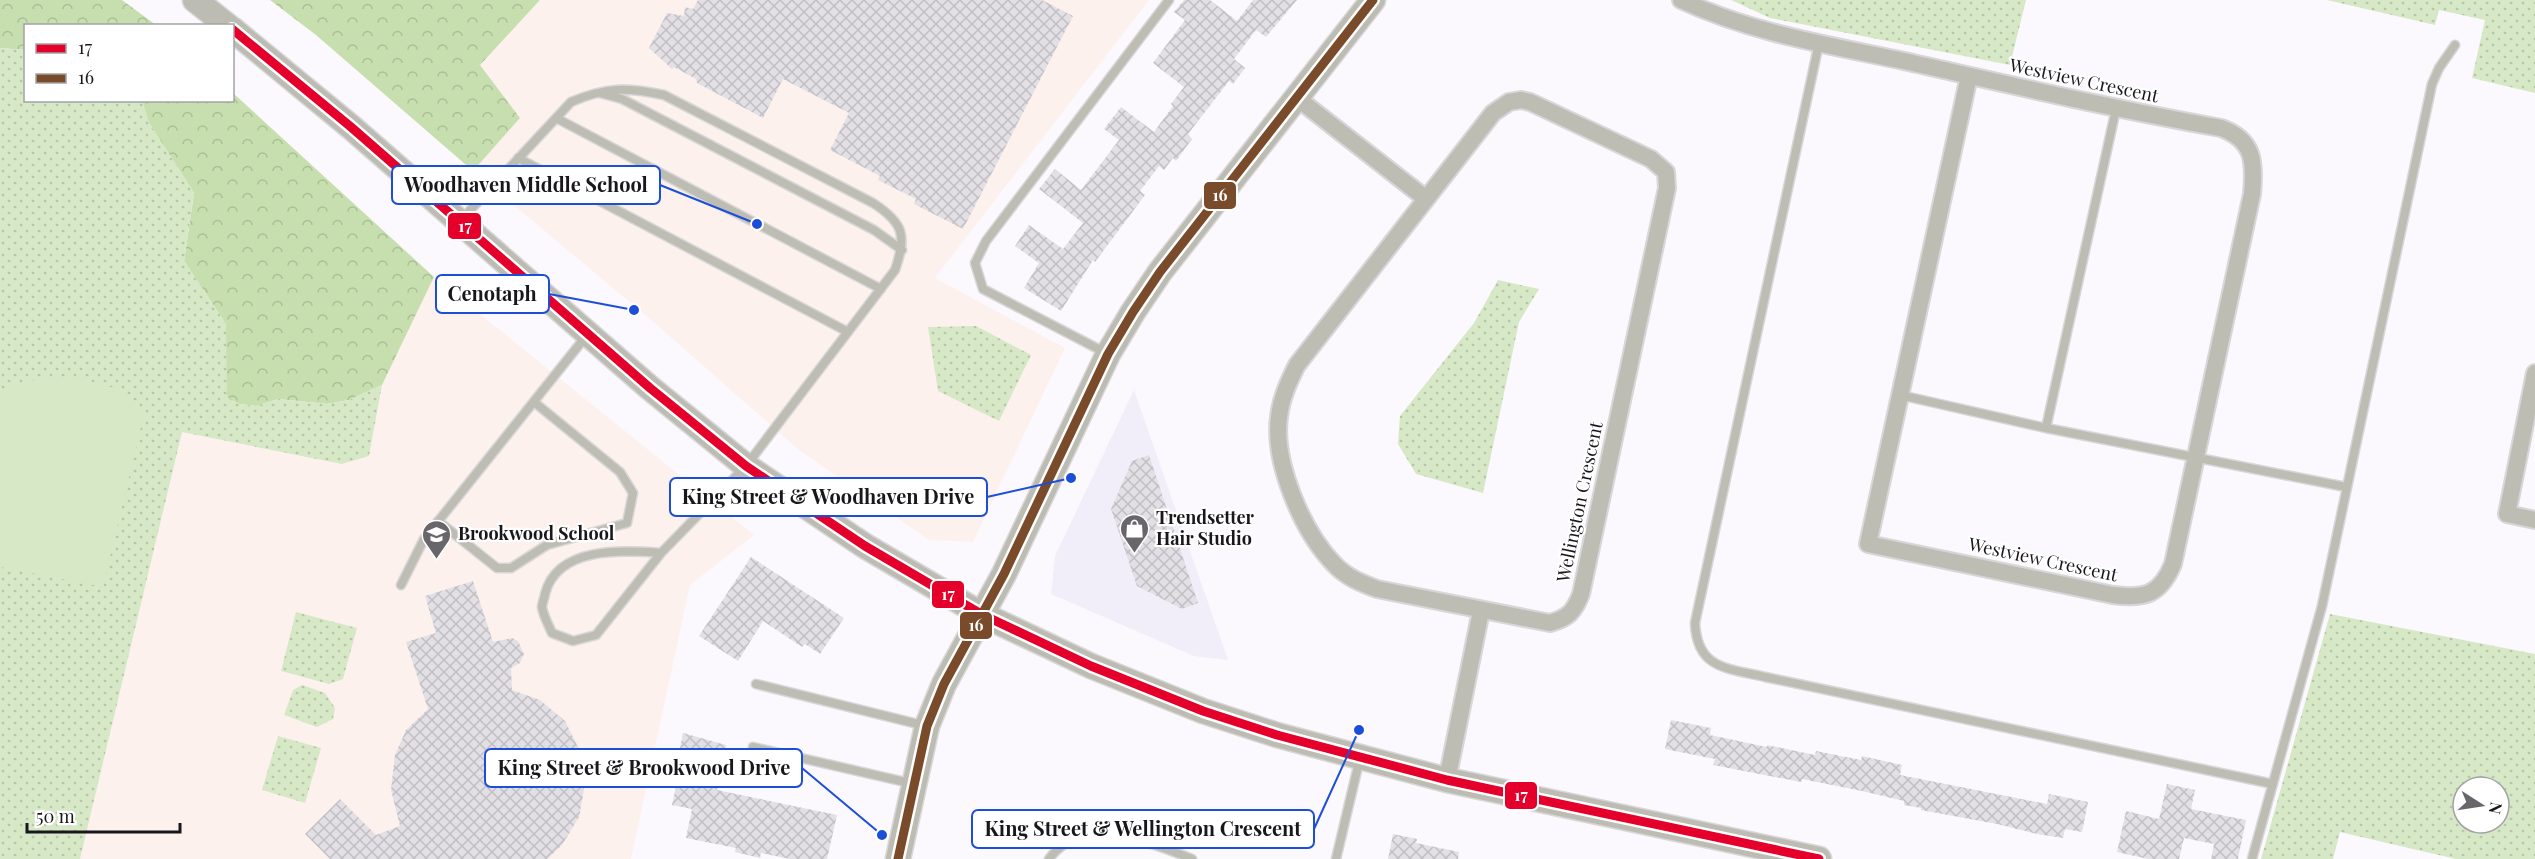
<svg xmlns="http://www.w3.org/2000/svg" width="2535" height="859" viewBox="0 0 2535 859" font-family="'Playfair Display',serif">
	<defs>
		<pattern id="forest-crowns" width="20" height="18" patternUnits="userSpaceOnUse" patternTransform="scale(1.5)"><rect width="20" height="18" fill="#c7dfae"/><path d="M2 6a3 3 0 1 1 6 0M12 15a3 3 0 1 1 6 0" fill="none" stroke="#aabf95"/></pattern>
		<pattern id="park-dots" width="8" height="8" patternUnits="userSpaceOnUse" patternTransform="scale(1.5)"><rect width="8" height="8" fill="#d6e8c6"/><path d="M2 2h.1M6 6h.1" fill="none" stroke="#b7c6aa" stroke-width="1.8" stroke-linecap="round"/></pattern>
		<pattern id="building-cross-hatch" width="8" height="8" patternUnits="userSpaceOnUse" patternTransform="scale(1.5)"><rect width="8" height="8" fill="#e2e0e4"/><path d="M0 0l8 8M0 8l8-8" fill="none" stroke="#c1bfc3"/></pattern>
	</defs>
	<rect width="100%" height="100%" fill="#fbf9fd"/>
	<path fill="#f1eef9" d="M1134 390 1228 660 1194 656 1051 594 1055 556Z"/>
	<path fill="#fdf1ee" d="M540 0H1149L935 278 1065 348 973 542 929 540 799 450 650 319 473 171 520 118 480 65Z
		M434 277 754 535 690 585 631 859H80L182 431 342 464 369 456 382 385Z"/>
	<path fill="url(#forest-crowns)" d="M0 0H122L156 25 26 26 25 50 0 48Z
		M270 0H540L480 65 520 118 473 171 316 35Z
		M233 93 434 277 382 385 349 400 327 404 278 399 256 406 239 404 226 397V324L184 261 194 193 149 123 142 101 232 100Z"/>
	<path fill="url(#park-dots)" fill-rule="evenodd" d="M1731 0H2026L2010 65 1770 18Z
		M2327 0H2535V93L2472 78 2485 20 2439 10 2435 25Z
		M0 48 25 50 26 100 142 101 149 123 194 193 184 261 226 324 227 397 239 404 256 406 278 399 327 404 349 400 382 385 369 456 342 464 182 432 80 859H0Z
		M1498 280 1539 289 1519 322 1483 493 1416 474 1398 444 1400 416 1474 323Z
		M976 326 1031 355 999 421 938 391 928 327Z
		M296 612 357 628 343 679 329 684 281 671Z
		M2330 614 2535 654V859H2456L2340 832 2333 859H2261ZM2463 787H2499V823H2463Z
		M302 685 325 693 335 708 333 719 317 727 284 715 293 690Z
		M278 736 321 748 305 803 262 790Z"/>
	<path fill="#d6e8c6" d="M45 377 81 379 118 389 145 410 103 587 0 567V389Z"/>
	<path fill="url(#building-cross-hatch)" d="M698 0H1042L1073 16 963 229 914 204 916 199 878 180 880 176 830 150 849 113 783 79 763 118 697 83 696 79 674 67 672 69 649 48 667 13 684 16 685 7 693 9Z
		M1184 0H1210L1237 21 1253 0H1297L1266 37 1256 30 1234 59 1245 68 1233 84 1229 81 1188 134 1192 139 1176 161 1173 158 1164 170 1159 166 1140 191 1145 195 1095 262 1093 260 1061 311 1024 288 1039 263 1015 246 1029 225 1063 249 1083 223 1039 189 1055 169 1081 190 1119 140 1104 129 1121 107 1154 132 1173 106 1171 104 1184 87 1153 63 1185 20 1174 12Z
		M1149 455 1198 603 1182 609 1137 586 1111 509 1132 461Z
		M751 557 844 618 820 654 805 644 802 647 763 621 738 661 699 636Z
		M473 581 493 642 512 638 518 641 524 654 520 663 511 668 512 690 540 700 565 721 580 751 585 784 579 817 562 845 547 859H330L305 834 340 799 376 835 400 826 391 790 395 755 406 730 428 709 406 642 436 633 425 596Z
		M1671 720 1711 728 1710 735 1767 747V745L1815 755 1816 751 1861 760 1862 756 1902 765 1900 775 2047 804 2049 794 2088 802 2082 832 2065 829 2063 838 2037 834 1997 824 1921 810V808L1904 805V801L1862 791 1802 779 1801 782 1713 765 1715 759 1665 749Z
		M683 733 726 745 717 790 837 815 827 859H790L761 853 760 858 735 852 736 848 686 838 692 809 672 805 682 759 678 758Z
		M2167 784 2195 790 2191 809 2246 820 2238 859H2211L2214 844 2184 838 2179 859H2148L2117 852 2126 811 2159 819Z
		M1393 834 1417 839 1416 843 1459 852 1458 859H1388Z"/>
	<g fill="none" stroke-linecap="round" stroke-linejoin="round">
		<defs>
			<path id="lane" d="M1819 43 1695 623C1697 669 1727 668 1765 677L2273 784
				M600 93 622 99 874 230 902 250
				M556 118 881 289
				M518 158 848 332
				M461 220 571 102C606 87 627 87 664 95L873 203C904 223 907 236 895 270L746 466 661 553 596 635 573 641 552 633C549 626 543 615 542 607 542 603 545 597 545 594 557 546 623 550 661 553
				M1108 354 983 289 975 263 986 241 1169 0
				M1900 395 2046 428 2346 487
				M2046 428 2116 109
				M438 521 497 568H511L547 545 627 523 633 493 620 472 534 402
				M401 585 424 539 587 335
				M756 684 926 726
				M753 747 914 784
				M1049 859C1081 814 1151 842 1192 859
				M1336 859 1360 758
				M2252 859 2322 606 2432 84 2439 68 2455 45"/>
			<path id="street" d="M1681 0C1752 33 1828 45 1904 61 2010 85 2114 109 2221 128 2254 140 2255 162 2252 194L2173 564C2160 595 2145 599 2113 595L1868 544 1969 76
				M1297 98 1425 198
				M1521 100 1530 102 1651 159 1666 172 1667 188 1581 594C1574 612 1568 618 1550 623L1377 589C1361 583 1346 577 1334 564 1302 531 1273 462 1279 417 1281 398 1289 381 1297 365L1493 113 1509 102Z
				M2535 373 2507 514 2535 520
				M1447 780 1481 611"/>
			<path id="secondary" d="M195 0 228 26
				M232 29 351 127 650 388 746 466 865 546 981 614 1091 666 1203 711 1277 735 1447 780 1819 859
				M898 859 927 726 944 684 1004 574 1108 354 1133 312 1160 272 1373 0"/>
		</defs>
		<use href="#lane" stroke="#d7d6d8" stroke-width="11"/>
		<use href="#street" stroke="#d7d6d8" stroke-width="20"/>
		<use href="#secondary" stroke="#d7d6d8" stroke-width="27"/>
		<use href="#lane" stroke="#bebdb3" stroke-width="8"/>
		<use href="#street" stroke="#bebdb3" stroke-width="16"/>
		<use href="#secondary" stroke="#bdbcb2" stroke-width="24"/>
		<defs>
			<path id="bus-1" d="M232 29 351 127 650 388 746 466 865 546 981 614 1091 666 1203 711 1277 735 1447 780 1819 859"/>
			<path id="bus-2" d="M898 859 927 726 944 684 1004 574 1108 354 1133 312 1160 272 1373 0"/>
		</defs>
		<use href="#bus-1" stroke="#fff" stroke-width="14"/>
		<use href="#bus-2" stroke="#fff" stroke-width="14"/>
		<use href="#bus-1" stroke="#e4002b" stroke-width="9"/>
		<use href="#bus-2" stroke="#7a4b2a" stroke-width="9"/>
	</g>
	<defs>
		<symbol id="shop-pin" viewBox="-11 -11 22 30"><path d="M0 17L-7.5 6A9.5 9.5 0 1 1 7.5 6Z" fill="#68666b" stroke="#fff"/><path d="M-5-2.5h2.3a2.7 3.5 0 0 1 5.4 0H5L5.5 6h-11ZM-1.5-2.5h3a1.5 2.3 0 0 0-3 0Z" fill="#fff"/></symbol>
		<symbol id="school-pin" viewBox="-11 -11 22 30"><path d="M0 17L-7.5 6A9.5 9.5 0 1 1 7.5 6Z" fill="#68666b" stroke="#fff"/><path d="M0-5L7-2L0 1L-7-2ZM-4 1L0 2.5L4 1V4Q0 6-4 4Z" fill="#fff"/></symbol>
	</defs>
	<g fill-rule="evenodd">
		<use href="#shop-pin" x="1118" y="512" width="33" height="45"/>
		<use href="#school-pin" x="420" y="518" width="33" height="45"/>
	</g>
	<g text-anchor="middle" stroke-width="4.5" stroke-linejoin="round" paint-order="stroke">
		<g font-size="18" fill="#19171c" stroke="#fff">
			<text transform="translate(2084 81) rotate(12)" y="6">Westview Crescent</text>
			<text transform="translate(1580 502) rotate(-78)" y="6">Wellington Crescent</text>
			<text transform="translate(2043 560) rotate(12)" y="6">Westview Crescent</text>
		</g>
		<g font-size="18" font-weight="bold" fill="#19171c" stroke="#fff" text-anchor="start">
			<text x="1156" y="524">Trendsetter<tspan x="1156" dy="21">Hair Studio</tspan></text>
			<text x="458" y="540">Brookwood School</text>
		</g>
	</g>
	<path fill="none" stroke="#1d4ed8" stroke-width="2" d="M757 224L660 185M634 310L549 294M1071 478L987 497M882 835L802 768M1359 730L1314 829"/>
	<g fill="#1d4ed8" stroke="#fff" stroke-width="2">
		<circle cx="757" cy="224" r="6"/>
		<circle cx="634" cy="310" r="6"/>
		<circle cx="1071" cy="478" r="6"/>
		<circle cx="882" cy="835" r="6"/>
		<circle cx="1359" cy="730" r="6"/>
	</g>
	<g fill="#fff" stroke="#1d4ed8" stroke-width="2">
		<rect x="392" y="166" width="268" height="38" rx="6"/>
		<rect x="436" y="275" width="113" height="38" rx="6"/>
		<rect x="670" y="478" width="317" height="38" rx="6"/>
		<rect x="485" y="749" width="317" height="38" rx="6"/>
		<rect x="972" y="810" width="342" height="38" rx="6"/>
	</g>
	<g font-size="20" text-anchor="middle" font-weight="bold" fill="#19171c">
		<text x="526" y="192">Woodhaven Middle School</text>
		<text x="492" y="301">Cenotaph</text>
		<text x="828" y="504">King Street &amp; Woodhaven Drive</text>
		<text x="644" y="775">King Street &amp; Brookwood Drive</text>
		<text x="1143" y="836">King Street &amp; Wellington Crescent</text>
	</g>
	<g stroke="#fff" stroke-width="2">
		<rect x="1203" y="181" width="34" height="29" rx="6" fill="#7a4b2a"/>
		<rect x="447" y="212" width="35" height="28" rx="6" fill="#e4002b"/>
		<rect x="931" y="580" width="34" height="29" rx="6" fill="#e4002b"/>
		<rect x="959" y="611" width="34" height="29" rx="6" fill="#7a4b2a"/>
		<rect x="1504" y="781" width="34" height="29" rx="6" fill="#e4002b"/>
	</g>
	<g font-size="16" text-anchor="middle" font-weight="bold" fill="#fff">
		<text x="1220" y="201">16</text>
		<text x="465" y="232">17</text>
		<text x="948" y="600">17</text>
		<text x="976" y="631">16</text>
		<text x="1521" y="801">17</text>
	</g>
	<rect x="24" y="24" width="210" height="78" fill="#ffffff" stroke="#a3a2a4" stroke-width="1.5"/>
	<rect x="36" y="44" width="30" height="9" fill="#e4002b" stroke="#a3a2a4" stroke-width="1.5"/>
	<text x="78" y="54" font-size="18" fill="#19171c">17</text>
	<rect x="36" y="74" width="30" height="9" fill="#7a4b2a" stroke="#a3a2a4" stroke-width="1.5"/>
	<text x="78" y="84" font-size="18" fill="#19171c">16</text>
	<g transform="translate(2481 805) rotate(102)"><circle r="28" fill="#ffffff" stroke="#a3a2a4" stroke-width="1.5"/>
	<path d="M0-4.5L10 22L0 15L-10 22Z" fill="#68666b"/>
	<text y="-9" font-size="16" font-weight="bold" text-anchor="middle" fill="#19171c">N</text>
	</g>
	<path d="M27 823v9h153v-9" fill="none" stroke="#19171c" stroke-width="3"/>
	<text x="36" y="823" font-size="18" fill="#19171c" stroke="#ffffff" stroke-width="4.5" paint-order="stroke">50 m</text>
</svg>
